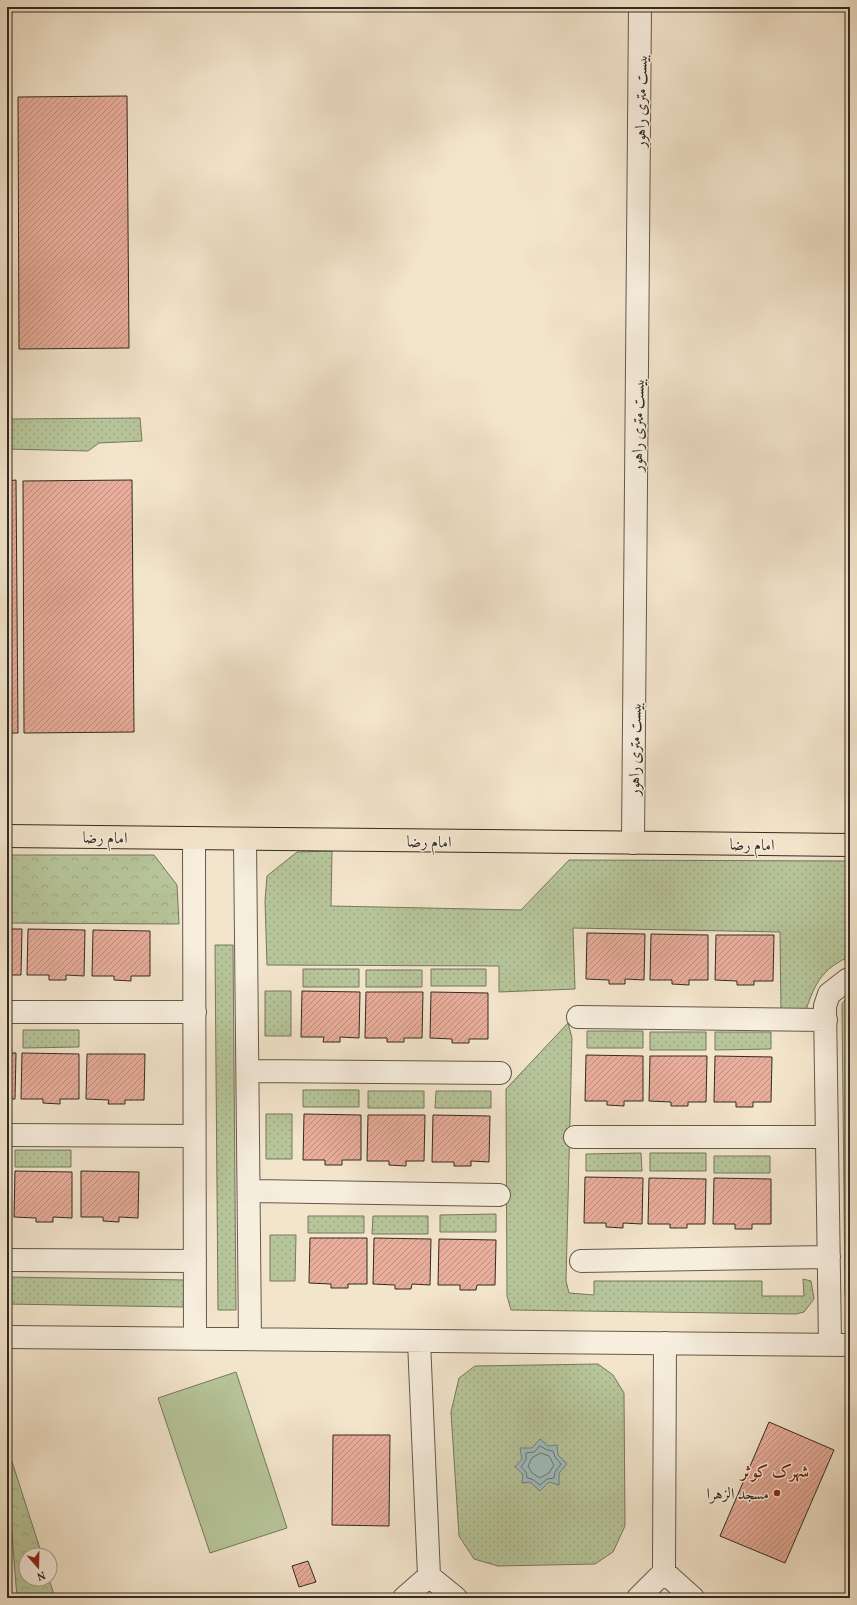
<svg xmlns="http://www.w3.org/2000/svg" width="857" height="1605" viewBox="0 0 857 1605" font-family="Vollkorn,Amiri,serif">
	<defs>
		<pattern id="grass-dots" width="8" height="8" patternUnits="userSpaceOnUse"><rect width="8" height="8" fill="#b7c59a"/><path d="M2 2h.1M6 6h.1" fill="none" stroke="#9ea984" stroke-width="1.8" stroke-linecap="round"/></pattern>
		<pattern id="forest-crowns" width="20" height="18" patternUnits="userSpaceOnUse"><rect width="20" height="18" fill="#b7c59a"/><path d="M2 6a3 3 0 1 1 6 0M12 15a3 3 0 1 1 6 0" fill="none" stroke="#9ea984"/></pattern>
		<pattern id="building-hatch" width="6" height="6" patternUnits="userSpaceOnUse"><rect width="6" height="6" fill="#e8ad9b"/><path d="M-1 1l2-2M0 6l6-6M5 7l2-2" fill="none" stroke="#bd8d7e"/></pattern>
	</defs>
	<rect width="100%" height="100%" fill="#f3e5cc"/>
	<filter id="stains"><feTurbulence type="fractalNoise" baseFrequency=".005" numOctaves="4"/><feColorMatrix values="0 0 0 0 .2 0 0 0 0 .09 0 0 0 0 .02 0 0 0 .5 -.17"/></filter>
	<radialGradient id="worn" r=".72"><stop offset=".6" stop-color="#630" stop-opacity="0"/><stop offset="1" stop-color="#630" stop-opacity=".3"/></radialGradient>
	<path fill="url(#grass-dots)" stroke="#75785e" d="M140 418 142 441 99 443 88 451 7 449V419Z
		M332 851 331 906 521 910 569 860 850 861V957C846 958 842 960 839 962 818 974 812 992 805 1013L781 1012 780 932 573 928 575 989 499 992V966L267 965 265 901 267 876 297 852Z
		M215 945H233L236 1310H218Z
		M359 969V987H303V969Z
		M431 969H486V986H431Z
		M366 970H422V987H366Z
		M265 991H291V1036H265Z
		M850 993V1307L847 1305 845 1294 842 1004Z
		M568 1023 572 1038 566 1281 569 1293 594 1295V1281H762V1296H804L803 1279 811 1281 814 1299 804 1312 796 1314 511 1310 507 1296 506 1089Z
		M23 1030H79V1047L23 1048Z
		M587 1031H643V1048H587Z
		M650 1032H706V1050H650Z
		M715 1032H771V1049L715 1050Z
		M303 1090H359V1107H303Z
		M368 1091H424V1108H368Z
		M436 1091H491V1108H435Z
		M266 1114H292V1159H266Z
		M15 1150H71V1167H15Z
		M641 1153 642 1171H586V1154Z
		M650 1153H706V1171H650Z
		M714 1156H770V1173H714Z
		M496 1214V1232H440V1215Z
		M308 1216H364V1233H308Z
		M373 1216H428V1234H372Z
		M270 1235H296L295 1281H270Z
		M7 1277 185 1280 183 1307 7 1304Z
		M598 1364 613 1375 624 1393 625 1526 613 1552 595 1564 498 1566 474 1559 459 1536 451 1412 459 1378 475 1366Z"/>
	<path fill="url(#forest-crowns)" stroke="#75785e" d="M7 855H154L177 885 179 924 7 923Z
		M7 1446 42 1555H26V1579H49L55 1598H17L11 1522H7Z"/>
	<path fill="#b7c59a" stroke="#75785e" d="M236 1372 287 1528 210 1553 158 1398Z"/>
	<path fill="#9ebdbf" stroke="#738280" d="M540 1439 548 1446 557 1445 558 1455 567 1464 559 1473V1485L549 1482 540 1491 530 1482 522 1483 523 1474 515 1467 522 1459 520 1448H532Z"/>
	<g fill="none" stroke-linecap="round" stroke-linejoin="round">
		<path stroke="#687470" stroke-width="1" d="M540 1446 547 1450 553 1451 555 1457 561 1464 555 1472 554 1478 547 1479 540 1485 532 1479 527 1478 526 1472 521 1467 526 1460V1453L534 1452Z
			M541 1453 549 1456 554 1465 549 1473 540 1478 532 1473 528 1466 532 1458Z"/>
	</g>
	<path fill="url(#building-hatch)" stroke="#332a21" d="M127 96 129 348 19 349 18 97Z
		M16 480 18 733H7V481Z
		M132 480 134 732 24 733 23 481Z
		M7 929H22L21 975H7Z
		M28 929 85 930 84 976 66 975V980H49V975H27Z
		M93 930 150 931V976H131V981L114 980V976H92Z
		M587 933 645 934 644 980 625 979V984H609V980L586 979Z
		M651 934 708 935V980H689V985L672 984V980H650Z
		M716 935H774L773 981H754V985H737V981L715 980Z
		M302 991 360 992 359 1038 340 1037V1042H323L324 1037H301Z
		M366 992H423L422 1038H404V1042H387V1038H365Z
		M431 992 488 993V1039H469V1043H452V1039L430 1038Z
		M7 1053H16L15 1099H7Z
		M22 1053 79 1054V1099H60V1104L43 1103V1099H21Z
		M87 1054H145L144 1100H125V1104H108L109 1100 86 1099Z
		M586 1055 643 1056V1101H624V1106L607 1105V1101H585Z
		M650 1056H707L706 1102H688V1106H671V1102L649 1101Z
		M715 1056 772 1057 771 1102H753V1107H736V1102H714Z
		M304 1114 361 1115V1160H342V1165H325V1160H303Z
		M368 1115H425L424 1161H406V1166L389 1165V1161H367Z
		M433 1115 490 1116 489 1162 471 1161V1166H454V1162H432Z
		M7 1171H9L8 1217H7Z
		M15 1171 72 1172V1218L53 1217V1222H36V1218L14 1217Z
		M81 1171 139 1172 138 1218 119 1217V1222L103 1221V1217H81Z
		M585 1177 643 1178 642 1224 623 1223V1228L606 1227V1223H584Z
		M649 1178 706 1179 705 1224H687V1228H670V1224H648Z
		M714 1178 771 1179V1224H752V1229H735V1224H713Z
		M310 1238H367V1284H348V1288H331V1284L309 1283Z
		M374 1238 431 1239 430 1285 412 1284 411 1289H395V1285L373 1284Z
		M439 1239 496 1240 495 1285H477L476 1290H460V1285H438Z
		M769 1422 834 1450 785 1563 720 1536Z
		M333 1435H390L389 1526 332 1525Z
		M308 1561 316 1582 299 1587 292 1566Z"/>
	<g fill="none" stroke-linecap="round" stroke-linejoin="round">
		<defs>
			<path id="minor" d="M194 838 195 1338
				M245 839 250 1339
				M633 843 640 7
				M7 1012H195
				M578 1017 826 1020
				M248 1071 500 1073
				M7 1135 194 1136
				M575 1137H827
				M249 1191 499 1195
				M7 1260 195 1261
				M581 1261 829 1257
				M7 1337 850 1345
				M419 1341 429 1576 456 1598
				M830 1344 825 1006 829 994 847 980 850 979
				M664 1572 693 1598
				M404 1598 429 1576
				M638 1598 664 1572 665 1343"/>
			<path id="major" d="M7 836 850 845"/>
		</defs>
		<use href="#minor" stroke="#63594c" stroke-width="24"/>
		<use href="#major" stroke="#332a21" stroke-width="24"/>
		<use href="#minor" stroke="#f7eede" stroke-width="22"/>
		<use href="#major" stroke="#f3e5cc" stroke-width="22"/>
	</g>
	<circle fill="#8f2418" stroke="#f7eede" stroke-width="1.5" cx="777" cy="1493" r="4"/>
	<g text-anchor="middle" stroke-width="3" stroke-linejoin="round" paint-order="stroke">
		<g font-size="16" fill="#332a21" stroke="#f7eede">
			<text transform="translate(640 101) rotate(-89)" y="6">بیست متری راهور</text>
			<text transform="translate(637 425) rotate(-89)" y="6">بیست متری راهور</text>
			<text transform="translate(634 749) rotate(-89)" y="6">بیست متری راهور</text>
			<text transform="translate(105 837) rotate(1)" y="6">امام رضا</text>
			<text transform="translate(429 841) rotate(1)" y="6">امام رضا</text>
			<text transform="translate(752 844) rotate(1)" y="6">امام رضا</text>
		</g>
		<g font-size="16" fill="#332a21" stroke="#f7eede" text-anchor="end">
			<text x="769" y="1499">مسجد الزهرا</text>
		</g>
		<g font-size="17" font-weight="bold" fill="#7a1f14" stroke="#f7eede">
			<text x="775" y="1477">شهرک کوثر</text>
		</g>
	</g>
	<rect width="857" height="1605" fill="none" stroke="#f3e5cc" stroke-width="24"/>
	<rect x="8" y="8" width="841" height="1589" fill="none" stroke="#332a21" stroke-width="2"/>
	<rect x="12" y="12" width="833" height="1581" fill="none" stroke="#332a21"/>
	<g transform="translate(38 1567) rotate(160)"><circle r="19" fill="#f7eede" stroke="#a9a092"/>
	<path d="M0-3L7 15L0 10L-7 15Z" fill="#8f2418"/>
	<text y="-6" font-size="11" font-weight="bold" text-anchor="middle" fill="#332a21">N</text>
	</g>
	<rect width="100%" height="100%" filter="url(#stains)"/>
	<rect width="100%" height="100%" fill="url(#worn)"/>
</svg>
